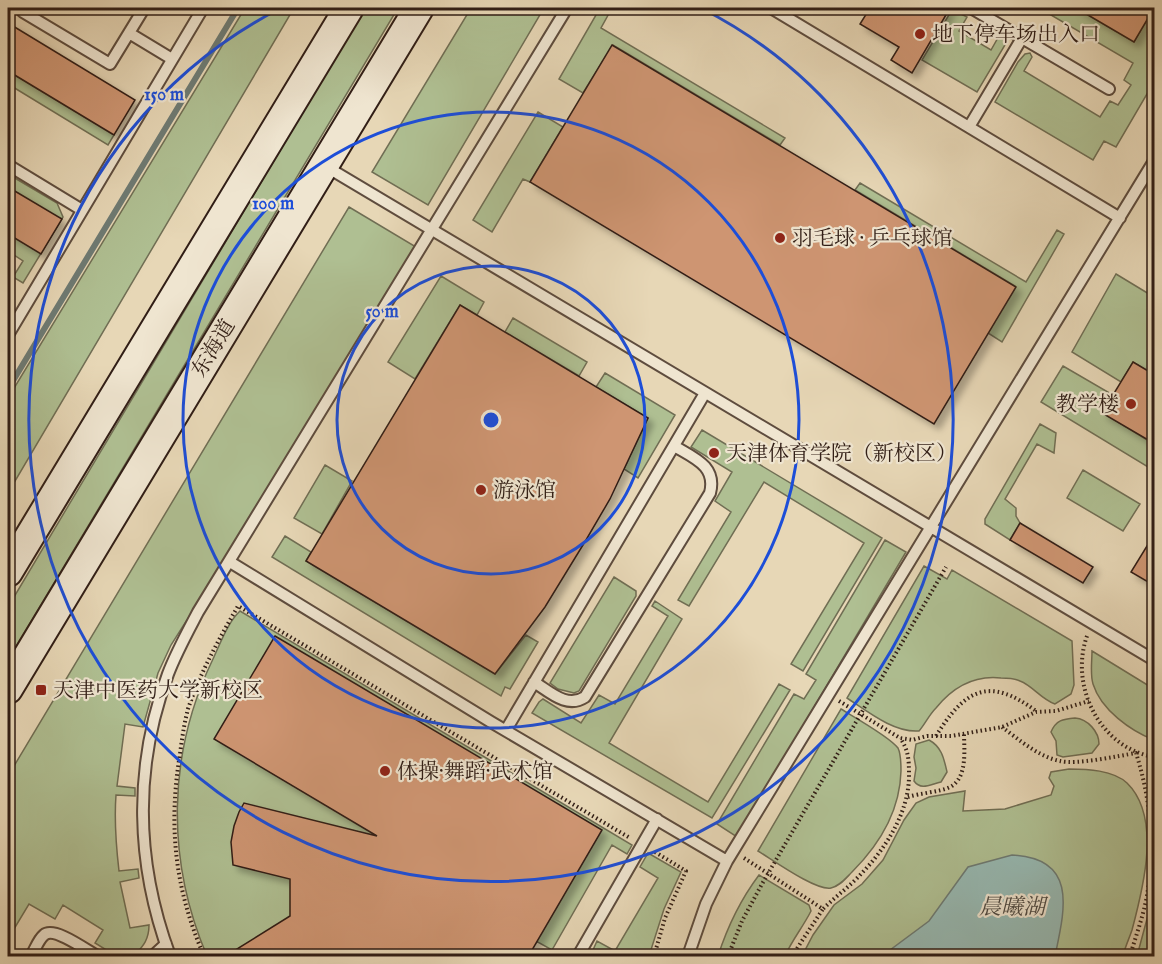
<svg xmlns="http://www.w3.org/2000/svg" width="1162" height="964" viewBox="0 0 1162 964" font-family="'IM FELL English','Noto Serif SC',serif">
	<defs>
		<filter id="shadow"><feDropShadow dx="5.5" dy="5.5" stdDeviation="3" flood-color="#0004"/></filter>
	</defs>
	<rect width="100%" height="100%" fill="#e7d7b6"/>
	<filter id="stains"><feTurbulence type="fractalNoise" baseFrequency=".00333" numOctaves="4"/><feColorMatrix values="0 0 0 0 .2 0 0 0 0 .09 0 0 0 0 .02 0 0 0 .5 -.17"/></filter>
	<radialGradient id="worn" r=".72"><stop offset=".6" stop-color="#630" stop-opacity="0"/><stop offset="1" stop-color="#630" stop-opacity=".3"/></radialGradient>
	<path fill="#afbf92" stroke="#706e54" stroke-width="1.5" d="M245 8H294L8 493V398Z
		M365 8H398L8 660V607Z
		M471 8H544L428 205 372 172Z
		M600 8H612L601 28 785 138 780 145 613 45 583 93 559 79Z
		M953 8H960L957 12 967 17 959 31 991 50 999 36 1003 38 1005 45 977 92 922 60Z
		M1039 8H1076L1134 42 1154 8V82L1116 147 1104 141 1093 160 995 102 1018 62 1025 54 1030 53 1032 57 1024 71 1100 117 1110 101 1118 105 1131 85 1124 80 1133 63Z
		M8 71 114 135 108 145 8 84Z
		M538 112 563 127 530 182 523 179 492 232 473 220Z
		M8 174 57 203 63 217 23 283 13 277 23 261 8 251Z
		M860 183 1026 282 1057 230 1064 234 1002 342 988 333 1015 286 855 190Z
		M349 207 416 247 223 563 171 645 158 673 143 727 125 724 117 786 135 788V796L116 795C114 821 116 845 119 871L138 869 139 878 120 882 130 928 149 925C149 940 143 946 134 956H116L95 943 103 930 63 905 55 919 29 904 8 939V776Z
		M1116 274 1154 297V375L1133 362 1121 382 1072 352Z
		M441 276 484 302 477 315 460 305 415 379 388 362Z
		M513 318 587 362 579 376 505 332Z
		M1063 366 1113 395 1103 413 1154 444V456L1148 467 1041 402Z
		M605 373 675 415 638 478 624 469 648 418 596 387Z
		M1040 424 1056 433 1054 453 1037 444 1005 499 1016 508V516L1020 523 1010 540 985 524V519Z
		M702 430 882 538 803 671 791 664 864 543 764 482 689 606 678 600 731 512 715 501 732 472 691 447Z
		M325 465 352 481 322 534 294 518Z
		M1083 470 1140 504 1123 531 1067 498Z
		M285 536 311 552 306 561 495 674 526 635 538 642 510 689 505 687 501 696 272 557Z
		M885 540 906 552 737 837 717 824 794 694 804 699 816 680 806 674Z
		M924 566 947 579 952 570 1072 641 1074 685 1071 694 1055 704C1041 699 1033 686 1020 681 1014 678 1007 678 1001 678 974 675 953 687 936 708 929 715 925 724 919 731 894 733 867 711 847 698Z
		M614 577 636 591V596L579 691 574 693 558 689 550 683Z
		M655 601 682 619 609 743 708 802 779 684 790 690 712 818 532 713 539 702 543 699 581 723 599 695 615 704 668 616 652 606Z
		M240 611 632 845 627 854 612 845 552 950 536 941 527 956H207C166 860 167 754 213 659 220 644 228 622 240 611Z
		M1092 651 1154 689V740C1131 731 1101 710 1093 684 1090 674 1092 662 1092 651Z
		M841 709C854 717 890 737 898 748 901 754 901 764 901 771 900 811 880 844 852 872 846 878 840 886 831 888 816 891 773 860 758 851Z
		M1075 718C1088 719 1099 732 1099 744L1092 753 1063 757 1057 755 1056 741 1051 732C1056 720 1063 719 1075 718Z
		M929 740C942 747 944 759 947 772L941 782C931 784 921 791 914 781L916 768 914 757 916 744Z
		M1069 769C1087 769 1113 770 1127 783 1162 817 1143 889 1132 930 1129 939 1125 947 1123 956H802L813 935 834 905 862 884 883 860 904 820 916 803 929 797 965 791 963 811 1005 809 1051 795 1054 786 1049 778 1051 772Z
		M648 853 681 872 664 909 649 956H596L593 950 597 941 615 951 658 878 640 867Z
		M759 875 809 905 811 911C803 927 792 940 785 956H718C727 928 741 899 759 875Z
		M1154 893V956H1137Z"/>
	<path fill="#97b9b2" stroke="#6e7b74" stroke-width="1.5" d="M1012 855C1078 858 1065 909 1055 956H882L929 921 968 867Z"/>
	<g fill="none" stroke-linecap="round" stroke-linejoin="round">
		<path stroke="#6e7b74" stroke-width="6" d="M8 389 238 8"/>
	</g>
	<path fill="#ce9572" stroke="#311e16" stroke-width="1.5" filter="url(#shadow)" d="M870 8H950L912 73 891 60 899 47 860 24Z
		M1076 8H1154L1134 42Z
		M8 23 135 100 114 135 8 71Z
		M612 45 1016 287 934 424 530 182Z
		M8 187 62 219 41 254 8 234Z
		M460 305 648 418 610 499 586 540 545 607 495 674 306 561Z
		M1133 362 1155 375V444L1102 413Z
		M1020 523 1093 567 1083 583 1010 540Z
		M1155 533V586L1131 572Z
		M275 636 602 830 528 957H224L290 916V879L233 865 231 842 234 826 239 812 244 803 377 836 214 739Z"/>
	<g fill="none" stroke-linecap="round" stroke-linejoin="round">
		<defs>
			<path id="service" d="M26 8 23 12 110 64 143 10 140 8
				M771 8 1120 218
				M971 8 1109 89
				M129 33 172 59
				M969 127 1022 38
				M8 165 82 210
				M325 166 1154 660
				M8 335 203 8
				M230 562 491 722 727 861
				M534 682C550 692 567 709 585 697L710 493C717 466 694 458 674 446
				M506 730 705 393
				M31 956C35 950 38 940 44 935 54 926 86 950 97 956
				M153 956 166 944
				M170 956C136 864 133 768 168 674 176 653 187 633 198 612L567 8
				M578 956 657 819
				M688 956 706 904 727 861 1154 161"/>
			<path id="secondary" d="M8 572 349 8
				M8 689 419 8"/>
		</defs>
		<use href="#service" stroke="#5e4c3e" stroke-width="14"/>
		<use href="#secondary" stroke="#311e16" stroke-width="32"/>
		<path stroke="#311e16" stroke-width="4" stroke-dasharray="1.5 3" stroke-linecap="butt" d="M1087 636C1069 686 1100 748 1154 757
			M839 701 900 738 912 740 927 736H951L1002 727 1036 712 1056 711 1089 701
			M1002 727C1018 739 1039 757 1060 761 1076 765 1118 756 1136 753 1150 797 1155 843 1148 889 1145 912 1136 935 1130 956
			M936 736C965 689 989 676 1036 711
			M908 797C920 793 940 792 950 787 968 778 964 749 964 733
			M744 858 823 909C835 897 849 887 861 874 886 848 910 811 909 773 909 759 908 749 900 738
			M204 956C175 889 168 827 180 754 182 739 184 724 188 709 200 673 219 639 238 606L630 838
			M552 956 564 955
			M654 956 665 918 686 871 655 852
			M728 956 742 921 762 884 946 567
			M792 956 823 909"/>
		<use href="#service" stroke="#efe5d0" stroke-width="10"/>
		<use href="#secondary" stroke="#efe5d0" stroke-width="28"/>
	</g>
	<g fill="none" stroke="#1d4ed8" stroke-width="3">
		<circle cx="491" cy="420" r="154"/>
		<circle cx="491" cy="420" r="308"/>
		<path d="M701 8A462 462 0 1 1 281 8"/>
	</g>
	<g fill="#8f2418" stroke="#efe5d0" stroke-width="2">
		<circle cx="920" cy="34" r="6"/>
		<circle cx="780" cy="238" r="6"/>
		<circle cx="1131" cy="404" r="6"/>
		<circle cx="714" cy="453" r="6"/>
		<circle cx="481" cy="490" r="6"/>
		<rect x="35" y="684" width="12" height="12" rx="3"/>
		<circle cx="385" cy="771" r="6"/>
	</g>
	<g text-anchor="middle" stroke-width="4.5" stroke-linejoin="round" paint-order="stroke">
		<g font-size="21" fill="#311e16" stroke="#efe5d0" text-anchor="start">
			<text x="932" y="41">地下停车场出入口</text>
			<text x="792" y="245">羽毛球 · 乒乓球馆</text>
			<text x="1119" y="411" text-anchor="end">教学楼</text>
			<text x="726" y="460">天津体育学院（新校区）</text>
			<text x="493" y="497">游泳馆</text>
			<text x="53" y="697">天津中医药大学新校区</text>
			<text x="397" y="778">体操·舞蹈·武术馆</text>
		</g>
		<g font-size="21" fill="#311e16" stroke="#efe5d0">
			<text transform="translate(213 348) rotate(-59)" y="7">东海道</text>
		</g>
		<g font-size="22" font-style="italic" fill="#504c45" stroke="#efe5d0">
			<text x="1012" y="914">晨曦湖</text>
		</g>
	</g>
	<circle cx="491" cy="420" r="9" fill="#1d4ed8" stroke="#efe5d0" stroke-width="3"/>
	<g font-size="18" text-anchor="middle" font-weight="bold" fill="#1d4ed8" stroke="#efe5d0" stroke-width="4.5" stroke-linejoin="round" paint-order="stroke">
		<text x="164" y="100">150 m</text>
		<text x="273" y="209">100 m</text>
		<text x="382" y="317">50 m</text>
	</g>
	<rect width="1162" height="964" fill="none" stroke="#e7d7b6" stroke-width="30"/>
	<rect x="9" y="9" width="1144" height="946" fill="none" stroke="#311e16" stroke-width="3"/>
	<rect x="15" y="15" width="1132" height="934" fill="none" stroke="#311e16" stroke-width="1.5"/>
	<rect width="100%" height="100%" filter="url(#stains)"/>
	<rect width="100%" height="100%" fill="url(#worn)"/>
</svg>
